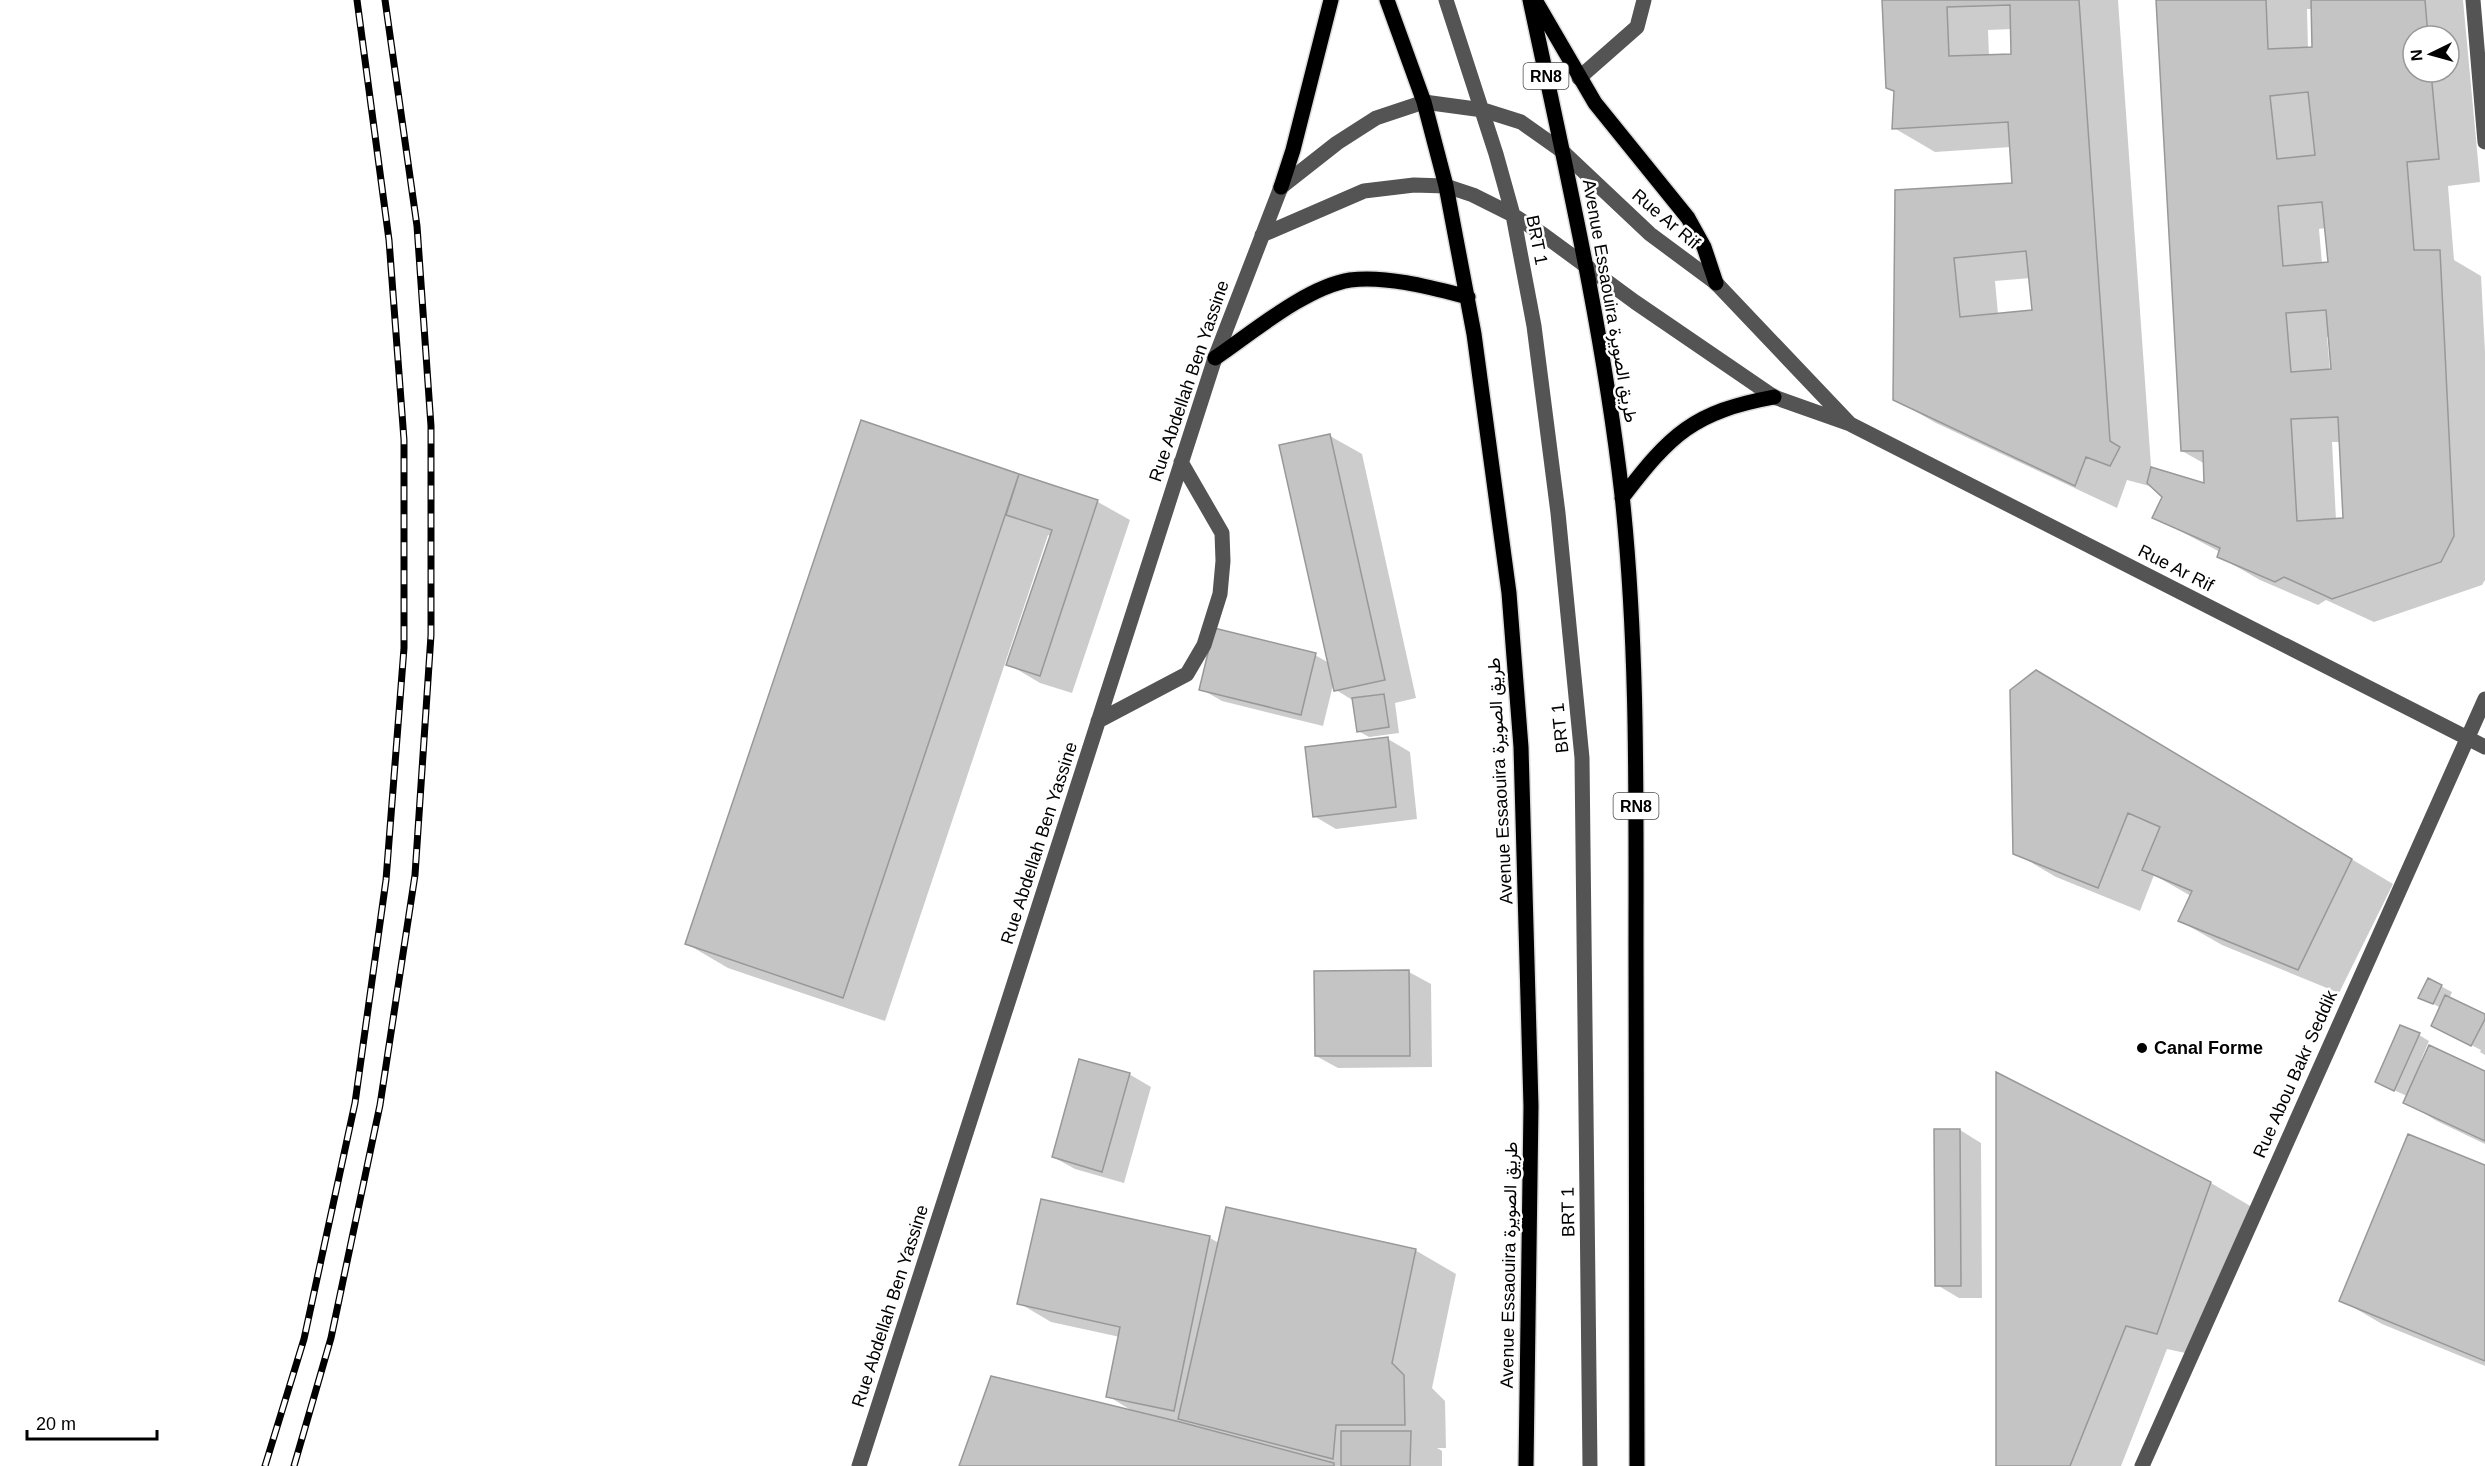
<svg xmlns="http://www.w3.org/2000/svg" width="2485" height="1466" viewBox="0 0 2485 1466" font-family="Arial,Vazirmatn,sans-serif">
	<rect width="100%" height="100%" fill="#fff"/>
	<path fill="#0003" fill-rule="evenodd" d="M1884 0H2118L2151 466 2158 471 2206 485 2205 464 2182 451 2157 0H2463L2480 182 2448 186 2454 260 2481 276 2485 352V580L2482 585 2374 622 2326 600 2318 605 2260 580 2218 556 2220 552 2154 517 2163 497 2153 487 2127 480 2117 508 1936 423 1894 399 1897 192 2014 184 2011 147 1935 152 1894 128 1896 93 1887 88ZM2307 9H2313L2314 49H2308ZM2012 29 2013 55 1989 56 1988 30ZM2413 36H2449V72H2413ZM2326 228 2329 264H2322L2319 229ZM2031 278 2034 311 1998 314 1995 281ZM2330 336 2333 370 2330 371 2327 337ZM2332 442H2340L2344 520H2336Z
		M862 422 1098 502 1130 520 1072 693 1040 683 1008 664 1051 536 1048 535 885 1021 728 968 687 944Z
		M1330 436 1362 454 1416 698 1395 703 1399 733 1369 737 1358 731 1354 701 1336 690 1334 681 1323 726 1222 701 1201 689 1315 655 1329 663Z
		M2078 695 2393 884 2339 993 2222 945 2180 921 2191 896 2154 875 2140 911 2056 877 2015 853Z
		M1388 739 1410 752 1417 819 1336 829 1314 816Z
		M1409 972 1431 984 1432 1067 1338 1068 1316 1056Z
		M2429 980 2452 992 2449 999 2485 1016V1055L2480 1052 2481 1050 2443 1031 2441 1008 2420 997Z
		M2419 1035 2429 1041 2421 1060 2485 1072V1144L2437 1121 2405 1102 2407 1096 2387 1087Z
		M1129 1074 1151 1087 1124 1183 1075 1169 1053 1157Z
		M1960 1130 1981 1143 1982 1298H1959L1937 1285Z
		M2485 1167V1366L2382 1324 2341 1300Z
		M2211 1183 2252 1207 2199 1356 2167 1349 2121 1466H1997Z
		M1042 1200 1210 1238 1219 1243 1415 1250 1456 1274 1432 1388 1445 1401 1446 1448H1437L1442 1451V1466H961L1134 1412 1108 1396 1120 1337 1051 1322 1019 1303Z"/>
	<path fill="#c4c4c4" stroke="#989898" stroke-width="1.5" fill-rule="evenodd" d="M1882 0H2079L2110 441 2120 447 2110 466 2086 457 2075 486 1893 400 1895 190 2012 183 2008 122 1892 129 1894 91 1886 88ZM2010 5 2011 54 1949 56 1947 7ZM2026 251 2032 310 1960 317 1954 258Z
		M2156 0H2266L2268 49 2312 47 2311 0H2425L2428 36H2413V72H2431L2439 159 2407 162 2414 250H2440L2454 536 2441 562 2332 599 2284 577 2275 582 2217 557 2220 548 2152 518 2162 497 2147 483 2151 467 2204 483 2203 451H2181ZM2308 92 2315 155 2277 159 2270 96ZM2322 202 2328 262 2283 266 2278 206ZM2326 310 2331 369 2291 372 2286 313ZM2338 417 2343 518 2297 521 2291 419Z
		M861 420 1019 474 843 998 685 944Z
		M1330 434 1385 680 1334 691 1279 445Z
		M1019 474 1098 500 1040 676 1006 665 1052 530 1006 515Z
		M1214 628 1316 653 1301 715 1199 690Z
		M2036 670 2352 859 2298 970 2178 921 2192 891 2142 870 2160 827 2128 813 2098 888 2013 854 2010 690Z
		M1384 694 1389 727 1357 732 1352 698Z
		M1388 737 1396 807 1313 817 1305 747Z
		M1409 970 1410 1056H1315L1314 971Z
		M2428 978 2442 985 2433 1004 2418 998Z
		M2445 995 2485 1014V1019L2471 1046 2431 1026Z
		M2400 1025 2420 1033 2394 1091 2375 1082Z
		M2429 1045 2485 1071V1141L2403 1103Z
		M1079 1059 1130 1073 1102 1172 1052 1157Z
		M1996 1072 2211 1182 2157 1334 2126 1326 2070 1466H1996Z
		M1934 1129H1960L1961 1286H1935Z
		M2408 1134 2485 1165V1361L2339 1301Z
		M1041 1199 1210 1236 1174 1411 1106 1397 1120 1327 1017 1304Z
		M1226 1207 1416 1249 1392 1363 1404 1375 1405 1425H1336L1333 1459 1178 1419Z
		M991 1376 1180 1422 1334 1463V1466H959Z
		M1341 1431H1411L1410 1466H1341Z"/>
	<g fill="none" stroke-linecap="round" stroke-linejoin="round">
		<defs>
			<path id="major" d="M1387 0 1424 102 1446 186 1474 334 1509 593 1521 747 1531 1106 1526 1466
				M1530 0C1565 165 1603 328 1622 495 1638 645 1636 796 1636 947 1636 1120 1637 1293 1637 1466
				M1535 0 1595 103 1688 218 1704 247 1716 283
				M1281 187 1293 150 1331 0
				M1215 358C1252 333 1306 287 1350 280 1386 275 1433 288 1468 297
				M1622 498C1671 434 1693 412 1774 397"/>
		</defs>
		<use href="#major" stroke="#dbdbdb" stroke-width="18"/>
		<path stroke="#545454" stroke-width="15" d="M1446 0 1496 154 1513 215 1534 326 1558 513 1582 758 1590 1466
			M2473 0 2485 142
			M1579 78 1637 27 1644 0
			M1262 235 1364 191 1414 185 1446 186 1473 195 1513 215 1541 233 1635 302 1774 397 1850 424 2485 747
			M1098 721 1187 674 1204 645 1220 594 1223 561 1222 533 1181 462
			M859 1466 1215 358 1281 187 1337 143 1376 118 1424 102 1483 110 1521 122 1562 151 1650 234 1716 283 1850 424
			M2142 1466 2485 699"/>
		<use href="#major" stroke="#000" stroke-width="15"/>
		<defs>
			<path id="rail" d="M265 1466 304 1339 355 1103 386 880 404 648V440L389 240 357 0
				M294 1466 331 1338 380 1105 415 875 431 635V426L417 226 385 0"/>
		</defs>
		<use href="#rail" stroke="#000" stroke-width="7"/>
		<use href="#rail" stroke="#fff" stroke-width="4.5" stroke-dasharray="14" stroke-linecap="butt"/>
	</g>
	<circle fill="#000" stroke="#fff" stroke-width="2" cx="2142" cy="1048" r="6"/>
	<g text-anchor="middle" stroke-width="5" stroke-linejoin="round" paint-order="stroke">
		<g fill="#fff" stroke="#4c4c4c" stroke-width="1.5">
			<rect x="1523.5" y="63" width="45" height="26" rx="4.5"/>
			<rect x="1613.5" y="793" width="45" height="26" rx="4.5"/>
		</g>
		<g font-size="16" font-weight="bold" fill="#000">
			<text x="1546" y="82">RN8</text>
			<text x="1636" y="812">RN8</text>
		</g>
		<g font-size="18" fill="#000" stroke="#fff">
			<text transform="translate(1666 219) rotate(40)" y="6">Rue Ar Rif</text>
			<text transform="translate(1537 240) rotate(79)" y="6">BRT 1</text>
			<text transform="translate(1610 301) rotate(80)" y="6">Avenue Essaouira طريق الصويرة</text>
			<text transform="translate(1189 381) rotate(-71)" y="6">Rue Abdellah Ben Yassine</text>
			<text transform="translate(2176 568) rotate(27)" y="6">Rue Ar Rif</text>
			<text transform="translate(1560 728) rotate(-96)" y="6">BRT 1</text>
			<text transform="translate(1500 781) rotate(-93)" y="6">Avenue Essaouira طريق الصويرة</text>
			<text transform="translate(1039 843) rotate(-72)" y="6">Rue Abdellah Ben Yassine</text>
			<text transform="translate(2295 1074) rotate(-66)" y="6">Rue Abou Bakr Seddik</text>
			<text transform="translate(1568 1212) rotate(-91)" y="6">BRT 1</text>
			<text transform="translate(1509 1265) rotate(-89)" y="6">Avenue Essaouira طريق الصويرة</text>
			<text transform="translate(890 1306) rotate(-72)" y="6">Rue Abdellah Ben Yassine</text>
		</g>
		<g font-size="18" font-weight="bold" fill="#000" stroke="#fff" text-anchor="start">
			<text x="2154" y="1054">Canal Forme</text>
		</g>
	</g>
	<g transform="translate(2431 54) rotate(265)"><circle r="28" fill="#ffffff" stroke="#999999" stroke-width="1.5"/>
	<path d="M0-4.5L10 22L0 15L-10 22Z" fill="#000000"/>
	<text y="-9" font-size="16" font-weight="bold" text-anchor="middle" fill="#000000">N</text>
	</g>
	<path d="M27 1430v9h130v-9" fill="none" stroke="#000000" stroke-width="3"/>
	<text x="36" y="1430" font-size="18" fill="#000000" stroke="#ffffff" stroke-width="4.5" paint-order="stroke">20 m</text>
</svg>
